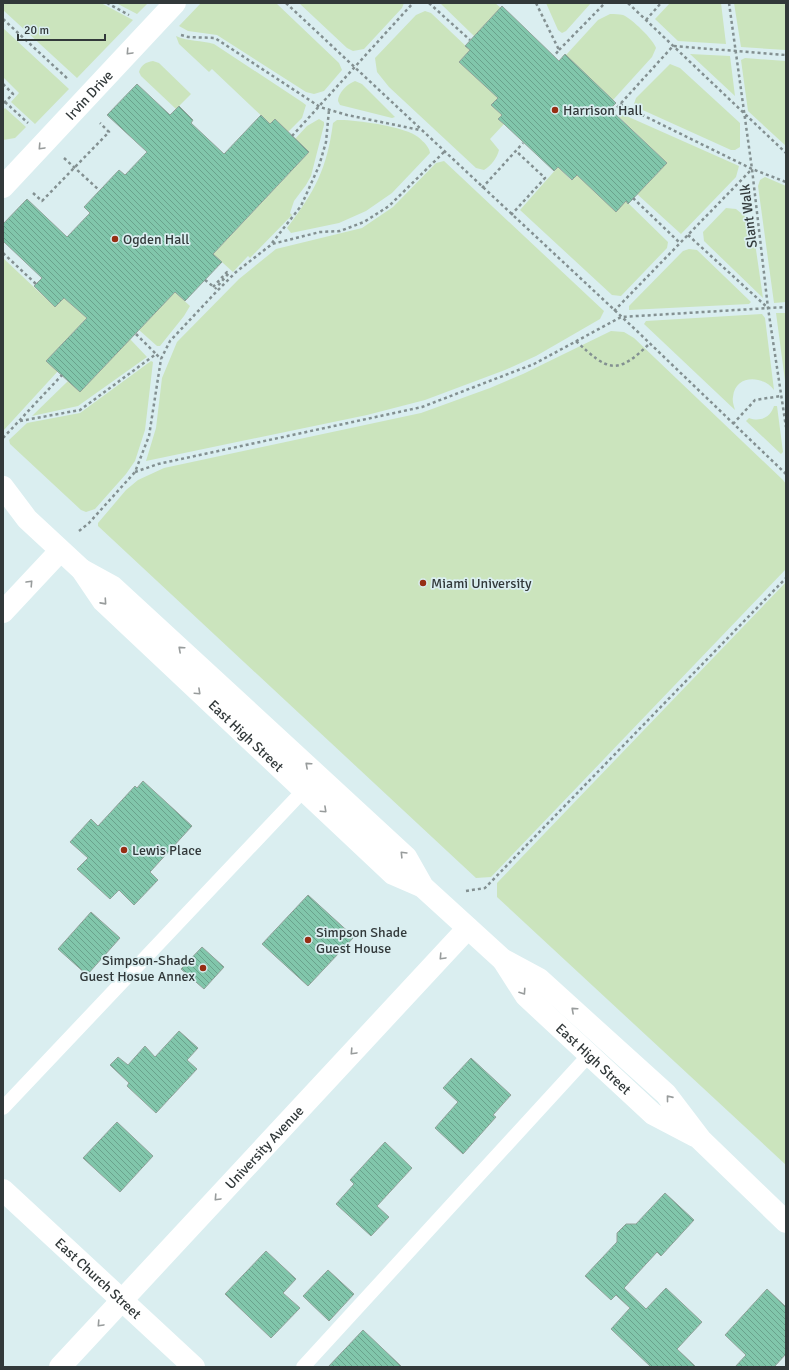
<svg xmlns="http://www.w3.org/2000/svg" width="789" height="1370" viewBox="0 0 789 1370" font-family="Signika,sans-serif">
	<defs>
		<pattern id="building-back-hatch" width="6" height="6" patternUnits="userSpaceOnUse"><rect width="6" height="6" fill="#81c6ab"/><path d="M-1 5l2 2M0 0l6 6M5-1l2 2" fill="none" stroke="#6aa28c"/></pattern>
	</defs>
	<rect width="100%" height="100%" fill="#daeef0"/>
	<path fill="#cbe4bd" d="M3 3H101L133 20 77 78 3 10Z
		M116 3H148L137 14Z
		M201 3H276L339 63 342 70 324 91 314 94 306 92 217 35 188 31 179 26Z
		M299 3H404L402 8 364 49 353 51 347 48Z
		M440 3H495L501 8 474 36Z
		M546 3H591L566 31 562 33 558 30Z
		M670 3H721L726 44 678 41 655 19Z
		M734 3H786V50L741 47Z
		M425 11 431 13 470 50 459 62 498 98 491 105 502 115 498 119 504 124 490 139 499 150C497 158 491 166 484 170L476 168 389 87 377 72 375 58 416 15Z
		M610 14C615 14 619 14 623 15 631 18 654 40 656 48L652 57 613 100 566 55 598 20Z
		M3 28 69 89 35 124 11 102 19 93 3 77Z
		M176 36C189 42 201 40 214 44L302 102 306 105 302 118 288 132 270 124 212 69 209 72 179 44Z
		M690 54 730 56 735 96Z
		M745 58 786 61V146L748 111 741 60Z
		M153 61 159 63 191 94 176 109 141 76 139 72C141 65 146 62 153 61Z
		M670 64 680 68 740 123V147L735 150H731L636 107 634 104 636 98Z
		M355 81 362 84 395 117 392 118 340 105 338 101C338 93 347 84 355 81Z
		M5 108 26 127 15 138 3 140V110Z
		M622 114 739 166 736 177 681 234 637 194 667 163 618 116Z
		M319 119 324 122V125L311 176 306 185 294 201 290 213 292 215 250 258 248 256 233 272 213 254 309 152 295 139 307 126Z
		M337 120C353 119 397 126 411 133 417 135 430 146 430 153L392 193 366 211 339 223 291 233 287 228C315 191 327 169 333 123Z
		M444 161 604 311 600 319 536 356 505 370 425 400 367 415 146 461 156 428 162 378 177 342 239 279 276 249 362 228 393 207 436 163Z
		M558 167 571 180 577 175 626 201 668 242 667 248 621 296 612 295 520 210Z
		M765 177 786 186V302L774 303 758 186 760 180Z
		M726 208 736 209 752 222 763 298 704 241 703 232Z
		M689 249 697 250 751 302 749 304 629 310V306L683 251Z
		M3 258 55 307 64 298 87 318 47 360 58 371 3 431Z
		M175 292 190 306 184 316 160 346H157L139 330Z
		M776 313H786V388Z
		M762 314 765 318 774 390C763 375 735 374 733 397 732 401 734 406 735 410L644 324 646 321Z
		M611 331 624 332 634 338 783 480 786 484V569L491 877 476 878 98 526V523L126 490 138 480 164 468 421 413 490 388 523 374Z
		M130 339 147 357 78 406 32 416 68 381 80 392Z
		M151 361 153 362 145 430 135 461 126 474 95 509 86 512 81 510 10 444 9 440 27 423 80 413Z
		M774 406H777L783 452 781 454 746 421 749 418C760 422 770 418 774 406Z
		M786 582V1165L497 897V883Z"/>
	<path fill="url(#building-back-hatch)" stroke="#92a39b" d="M502 6 559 61 565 54 566 55 616 103 610 109 613 112 667 163 628 204 626 201 616 212 577 175 572 180 558 167 554 171 504 124 498 119 502 115 491 105 498 98 459 62 470 50 465 46Z
		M137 84 170 115 179 106 193 120 191 123 224 154 261 115 270 124 275 119 309 152 213 254 222 262 185 301 175 292 80 392 46 361 87 318 64 298 55 307 34 286 42 278 3 241V224L27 199 67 237 90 213 84 207 119 170 125 175 147 152 107 115Z
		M143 781 192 826 150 872 158 880 134 905 119 890 110 899 77 869 88 858 70 842 91 819 98 826 135 786 137 788Z
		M308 895 354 937 308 986 262 944Z
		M91 912 120 938 87 975 58 949Z
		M202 947 224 967 204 989 181 969Z
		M179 1031 198 1048 187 1060 197 1069 156 1113 127 1086 129 1083 110 1065 118 1057 128 1065 145 1046 155 1057Z
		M471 1058 511 1095 493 1115 496 1117 463 1154 435 1128 458 1102 443 1088Z
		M117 1122 153 1156 120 1192 83 1158Z
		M385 1142 412 1168 377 1206 389 1217 371 1236 336 1204 354 1184 350 1180Z
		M665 1193 694 1220 661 1256 657 1252 624 1288 646 1309 666 1288 702 1322 677 1349 696 1367H651L611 1329 630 1308 616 1295 611 1300 585 1276 617 1242V1233L626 1224H636Z
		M266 1251 296 1279 283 1293 300 1308 271 1338 225 1294Z
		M328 1270 354 1294 329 1321 303 1296Z
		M767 1289 786 1307V1354L774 1367H735L746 1355 725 1335Z
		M363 1330 402 1367H328Z"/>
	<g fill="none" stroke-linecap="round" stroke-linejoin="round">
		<path stroke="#839091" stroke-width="2.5" stroke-dasharray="3 3" stroke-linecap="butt" d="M107 3 129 15
			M286 3 638 332 786 474
			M429 3 470 40
			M536 3 559 50 554 56
			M628 3 786 153
			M729 3 752 169 768 308 786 427
			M3 19 69 80
			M646 20 661 3
			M181 35 188 37 215 38 320 107 347 115 420 130
			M559 50 605 3
			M3 84 13 94 3 104
			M5 102 28 123
			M620 104 752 169 786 182
			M613 112 673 46 786 55
			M292 136 413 3
			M64 158 99 190
			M482 188 523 143
			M33 193 42 201 109 132 100 123
			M633 198 680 243
			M511 215 545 178 516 151
			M688 235 768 308
			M272 243 301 206 319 166 326 142 329 110
			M3 253 36 284
			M205 280 214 287
			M213 287 227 272 229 273 215 289
			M614 311 752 169
			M136 334 156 354
			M576 341C608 371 617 376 650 343
			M20 421 80 410 156 354 161 359
			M733 424 755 400 781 396
			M3 438 62 375
			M135 472 158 464 422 407 534 364 621 317 786 307
			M79 531 89 523 135 472 149 436 161 359 170 341 217 291 236 272 272 244 320 232 340 231 364 222 389 206 444 152
			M466 891 485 888 786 578"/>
		<path stroke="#fff" stroke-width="14" d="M3 1108 303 791
			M303 1367 589 1055"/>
		<g stroke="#fff" stroke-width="22">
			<path id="s1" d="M3 187 175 3"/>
			<path d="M3 612 60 551"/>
			<path id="s2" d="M3 1190 194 1367"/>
			<path id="s3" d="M60 1367 468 928"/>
		</g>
		<g stroke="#fff" stroke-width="22">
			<path id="s4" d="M3 487 27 519 82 570 103 601 393 874 423 887"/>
			<path d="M82 570 113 587 406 857 423 887 468 928 502 959 539 979 666 1094 701 1140 786 1222"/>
			<path id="s5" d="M503 960 526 996 653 1114 695 1136"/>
		</g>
	</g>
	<defs><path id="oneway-chevron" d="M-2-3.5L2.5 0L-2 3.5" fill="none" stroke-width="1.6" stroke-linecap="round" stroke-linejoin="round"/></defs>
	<g stroke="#989c9c">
		<use href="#oneway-chevron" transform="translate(129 52) rotate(133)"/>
		<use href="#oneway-chevron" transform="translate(41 147) rotate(133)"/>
		<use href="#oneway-chevron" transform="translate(30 583) rotate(-47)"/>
		<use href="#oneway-chevron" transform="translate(104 602) rotate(48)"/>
		<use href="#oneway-chevron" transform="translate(181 649) rotate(-138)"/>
		<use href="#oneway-chevron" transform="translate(198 692) rotate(43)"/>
		<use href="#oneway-chevron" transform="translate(308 765) rotate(-138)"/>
		<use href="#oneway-chevron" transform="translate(324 810) rotate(43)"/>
		<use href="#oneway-chevron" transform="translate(403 854) rotate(-134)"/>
		<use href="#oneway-chevron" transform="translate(442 957) rotate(133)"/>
		<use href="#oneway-chevron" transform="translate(523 992) rotate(56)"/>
		<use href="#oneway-chevron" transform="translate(574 1010) rotate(-138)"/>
		<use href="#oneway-chevron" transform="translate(353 1052) rotate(133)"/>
		<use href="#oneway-chevron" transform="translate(669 1098) rotate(-129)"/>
		<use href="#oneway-chevron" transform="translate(217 1198) rotate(133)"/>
		<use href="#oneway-chevron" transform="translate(100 1324) rotate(133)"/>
	</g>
	<g fill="#962e13" stroke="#daeef0" stroke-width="1.5">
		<circle cx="555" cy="110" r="4"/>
		<circle cx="115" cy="239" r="4"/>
		<circle cx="423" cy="583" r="4"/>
		<circle cx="124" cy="850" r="4"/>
		<circle cx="308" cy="940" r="4"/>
		<circle cx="203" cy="968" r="4"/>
	</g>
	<g text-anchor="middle" stroke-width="3.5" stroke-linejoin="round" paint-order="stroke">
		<g font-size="14" fill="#32393a" stroke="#daeef0">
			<text dy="5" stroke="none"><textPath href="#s1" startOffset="126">Irvin Drive</textPath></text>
			<text transform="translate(748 216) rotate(-97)" y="5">Slant Walk</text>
			<text dy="5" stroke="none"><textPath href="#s4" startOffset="349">East High Street</textPath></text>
			<text dy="5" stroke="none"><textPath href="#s5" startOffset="135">East High Street</textPath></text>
			<text dy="5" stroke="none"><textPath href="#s3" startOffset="300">University Avenue</textPath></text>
			<text dy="5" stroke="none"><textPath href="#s2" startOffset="130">East Church Street</textPath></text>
		</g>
		<g font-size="14" fill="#32393a" stroke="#daeef0" text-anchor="start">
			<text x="563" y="115">Harrison Hall</text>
			<text x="123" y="244">Ogden Hall</text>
			<text x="431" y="588">Miami University</text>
			<text x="132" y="855">Lewis Place</text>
			<text x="316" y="937">Simpson Shade<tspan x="316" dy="16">Guest House</tspan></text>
			<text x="195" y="965" text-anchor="end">Simpson-Shade<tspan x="195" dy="16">Guest Hosue Annex</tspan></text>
		</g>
	</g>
	<rect width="789" height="1370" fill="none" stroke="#32393a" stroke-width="8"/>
	<path d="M18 34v6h87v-6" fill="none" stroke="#32393a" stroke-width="2"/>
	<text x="24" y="34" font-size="12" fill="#32393a" stroke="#daeef0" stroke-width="3" paint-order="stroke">20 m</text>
</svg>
